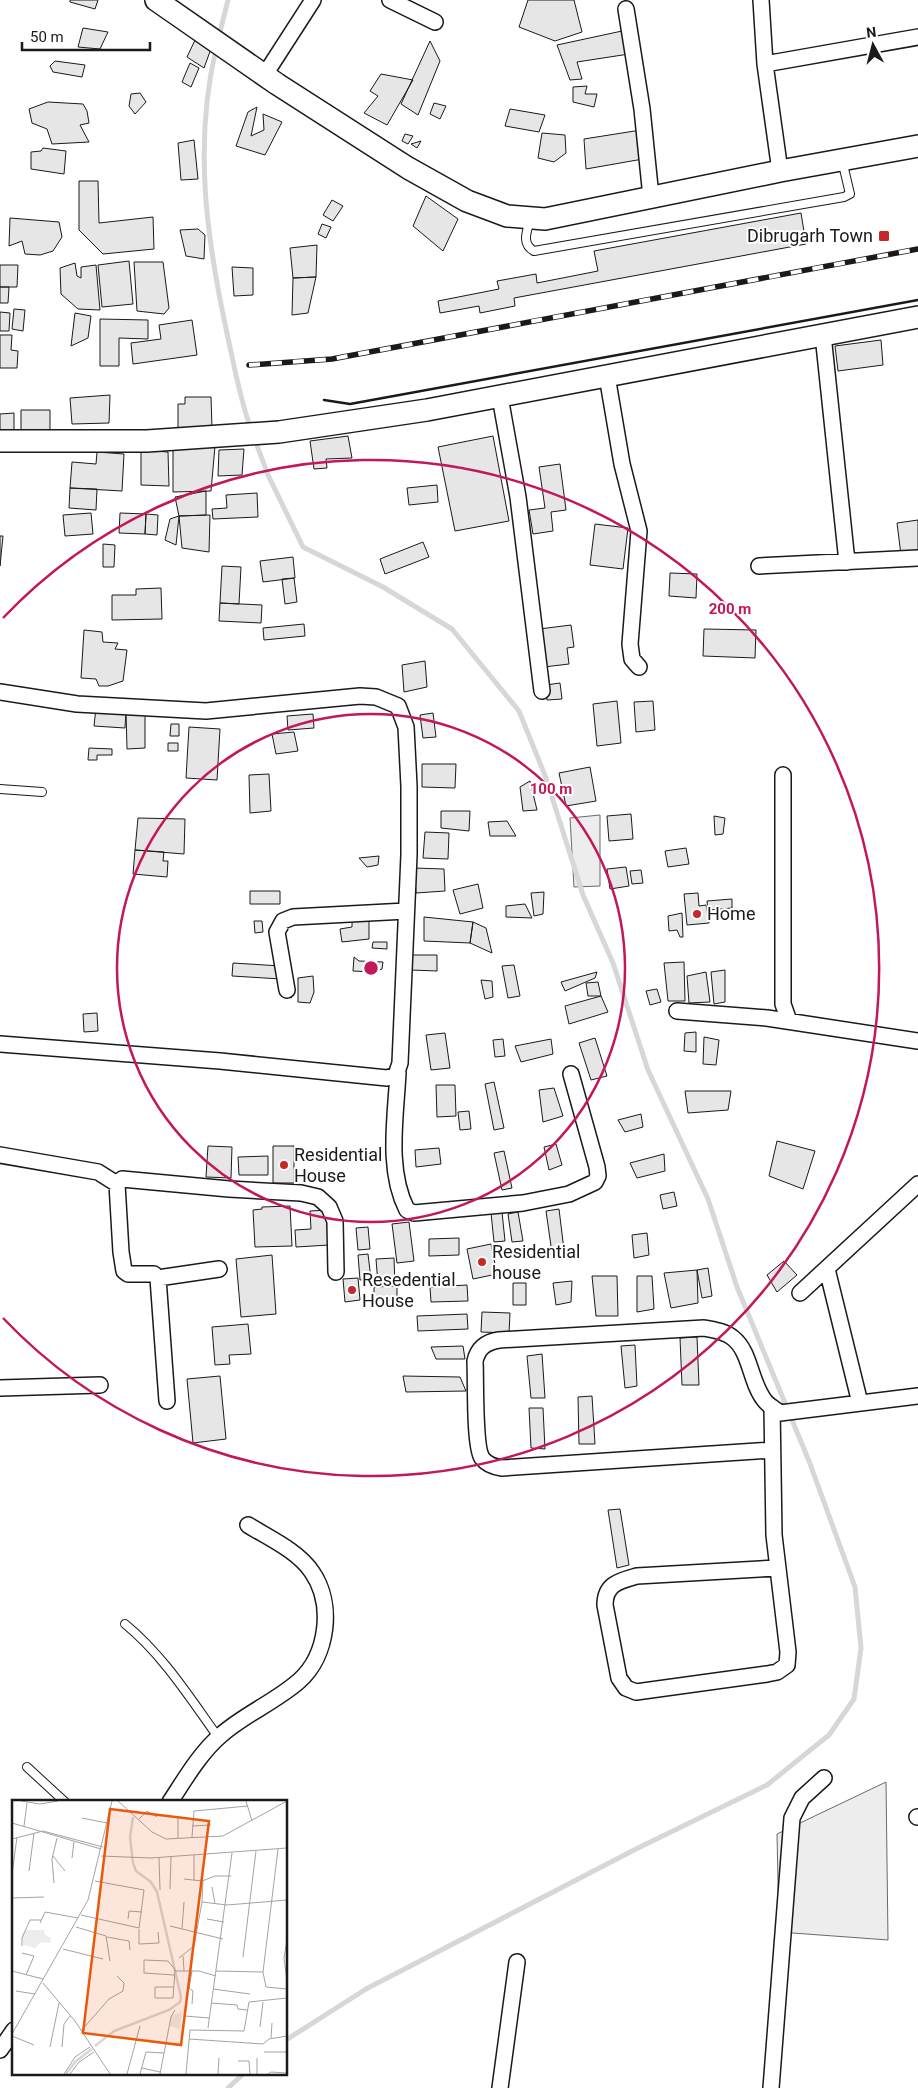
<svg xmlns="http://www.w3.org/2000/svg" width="918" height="2088" viewBox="0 0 918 2088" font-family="Roboto,sans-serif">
	<rect width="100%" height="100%" fill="#fff"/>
	<path fill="#ededed" stroke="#6a6a6a" d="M600 815V886L574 887 570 818Z
		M886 1782 888 1940 779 1932 777 1834Z"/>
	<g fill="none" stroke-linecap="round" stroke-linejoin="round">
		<path stroke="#d7d7d7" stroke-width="5" d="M219 36 228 0
			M216 49C193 146 207 242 228 338 235 369 240 400 251 429
			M255 440 268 475 303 547 383 587 452 629 519 711 546 778 583 895 613 963 648 1070 708 1199 737 1287 809 1461 855 1587 861 1648 854 1699 829 1735 767 1785 636 1849 366 1989 286 2040
			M228 2088 243 2074"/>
	</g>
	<path fill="#e6e6e6" stroke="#1a1a1a" d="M70 0H98L95 9 70 2Z
		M528 0H574L582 32 555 41 519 27Z
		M83 28 108 32 100 49 78 47Z
		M622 31 629 54 577 62 582 79 570 80 557 45Z
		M196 38 212 46 204 68 187 57Z
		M430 41 440 61 418 115 401 104Z
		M55 61 85 65 82 77 53 72 50 66Z
		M190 63 199 68 191 87 182 82Z
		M381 74 413 80 387 125 364 113 378 96 370 91Z
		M587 86 585 94H597L594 107 573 102V87Z
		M140 93 146 102 135 114 129 106 131 94Z
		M48 102 83 104 87 111 89 123 80 125 89 142 52 144 47 129 32 123 29 109Z
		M434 103 446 106 440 119 430 114Z
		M257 107 251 136 264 130 263 114 282 122 265 155 236 146 248 112Z
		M510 109 545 115 539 132 505 126Z
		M641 130 643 159 586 169 584 139Z
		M542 133 565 135 566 153 554 162 538 158Z
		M405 134 413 136 408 144 402 141Z
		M194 140 198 179 181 180 178 143Z
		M421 141 417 148 411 144Z
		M43 148 66 151 64 174 31 169V152L41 151Z
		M79 181H98L99 223 153 217 154 249 103 254 79 230Z
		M426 196 458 219 443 251 413 226Z
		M332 200 343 206 333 221 323 215Z
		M801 213 806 244 514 298 515 306 480 313 479 306 440 313 438 301 499 289 497 281 536 274 537 283 598 271 594 251Z
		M10 218 59 222 62 237 53 251 40 255 25 254 22 241 9 246Z
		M322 224 331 227 326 238 318 234Z
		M198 229 205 235 204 259 186 256 180 230Z
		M317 245 316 277 293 278 290 248Z
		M129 261 133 304 102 307 98 265Z
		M134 262H163L169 308 164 314 137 311Z
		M75 263 77 276 81 278V267L96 265 100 310 78 309 61 294 60 268Z
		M0 265H18L17 287H0Z
		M232 267 253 268V295L234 296Z
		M316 277 308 313 292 315 293 278Z
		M0 287H9L8 303H0Z
		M14 309 25 310 23 331 12 329Z
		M0 312 10 313 9 331H0Z
		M75 313 91 316 88 338 71 346Z
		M100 319 148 320V339L119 338V366H100Z
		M192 320 197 355 133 364 131 343 161 339 159 325Z
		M0 335H12L11 350 18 351 17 368H0Z
		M881 340 883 365 838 371 835 346Z
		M110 395 109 423 72 424 70 398Z
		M185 397H211L212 428H178V404H185Z
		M21 410H50V435L21 436Z
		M14 413V437L0 436V414Z
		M348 436 352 458 326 459 327 468 314 469 310 441Z
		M493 436 509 521 455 531 438 447Z
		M215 446 211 491 173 492V448Z
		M244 449 242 475 218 476 219 450Z
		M141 450 168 452 169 486 141 485Z
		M97 452 124 454 122 491 70 488 72 462 96 464Z
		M560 464 566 510 551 512 553 531 533 534 529 510 545 508 539 467Z
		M437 485 438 502 409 505 407 488Z
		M70 488 97 489 96 510 69 508Z
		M206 491V515L179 516 175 497Z
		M257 493 258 517 213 519 212 509 227 508 226 495Z
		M91 513 93 534 65 536 63 515Z
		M120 513 146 514 145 534 119 533Z
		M146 514 158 515 157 535 145 534Z
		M210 515 209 552 182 548 179 516Z
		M179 516 176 545 165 540 170 519Z
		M918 520V553L901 555 897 523Z
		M595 524 628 528 623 569 590 565Z
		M0 536H3L0 566Z
		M423 542 429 557 385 574 380 559Z
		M103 544 115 545 114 567H103Z
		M293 557 295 578 263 582 260 561Z
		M222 566 241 567 239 604 220 603Z
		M670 573 697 574 696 598 669 596Z
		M294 578 297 602 285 604 282 579Z
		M161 588 162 619 112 620V595H136V589Z
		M220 603 262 605 261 623 219 621Z
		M304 624 305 636 264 640 263 628Z
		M571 625 574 647 567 648 569 664 544 667 539 629Z
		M704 629 756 630 755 658 703 656Z
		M84 630 102 632 103 642 118 643 115 649 127 650 123 681 108 686H99L96 679 81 678Z
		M425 661 427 687 404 692 402 665Z
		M560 683 562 699 547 700 546 685Z
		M617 701 621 743 597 746 593 704Z
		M653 701 655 730 636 732 634 702Z
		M96 708 126 711 125 728 94 726Z
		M126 711 145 715V748L127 749Z
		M433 713 436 737 423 738 420 715Z
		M313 714 314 728 288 730 287 716Z
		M171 724H179V736H170Z
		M189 727 220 729 217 780 186 778Z
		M294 732 298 751 276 754 272 734Z
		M168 743H178V751H168Z
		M89 748 112 749V755H97V760H88Z
		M422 764H456L455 788 422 787Z
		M590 767 596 801 566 806 559 773Z
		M269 774 271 811 250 813 249 775Z
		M530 781 537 810 523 811 520 787Z
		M441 811H470L469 831 441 828Z
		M631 814 633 839 609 841 607 816Z
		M714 816 725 818 723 834 715 835Z
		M138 818 185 819 184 854 135 850Z
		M507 821 516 836H490L488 822Z
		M425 832 449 833 448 859 423 858Z
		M686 848 689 864 668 867 665 851Z
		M135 850 164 852 163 861H168L167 877 133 874Z
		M379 856 378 865 367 867 359 858Z
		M626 867 629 886 610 889 607 869Z
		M414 868 444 869 445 891 416 893Z
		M641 870 643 883 632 884 630 871Z
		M478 884 483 908 460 914 453 890Z
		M250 891H280V904H250Z
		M544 892 543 914 534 916 531 893Z
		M698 893 699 906 706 905 709 923 687 925 684 894Z
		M732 899V908L708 910 707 901Z
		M525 904 532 918 506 917V906Z
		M682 913 683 937H680L677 930 669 931 668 916Z
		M369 914V939L342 942 340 929 352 927V916Z
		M424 917 473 922 470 943 424 941Z
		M254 921H262L263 932 255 933Z
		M473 922 486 928 492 953 470 943Z
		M373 942H387V949L372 948Z
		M410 955H437V971L411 970Z
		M354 957 359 961 383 962 382 969 372 972 353 971Z
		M684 962 685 1001H668L664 963Z
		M233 963 281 966V979L232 976Z
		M514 965 520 996 508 998 502 966Z
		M725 970V1002L714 1004 711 972Z
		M597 972 595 978 565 991 561 982Z
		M706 972 710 1002 689 1003 687 976Z
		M313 976 314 992 310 1003 298 1002V978Z
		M481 980 492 981 493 997 485 999Z
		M598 982 601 996H588L586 983Z
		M657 989 661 1002 650 1005 646 991Z
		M601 996 608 1012 569 1024 565 1006Z
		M97 1013 98 1031 84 1032 83 1014Z
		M696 1032V1052L684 1051 685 1033Z
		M445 1033 450 1068 431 1070 426 1035Z
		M704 1037 719 1040 716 1065 703 1064Z
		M595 1038 607 1076 591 1080 579 1043Z
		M503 1039 505 1056 495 1057 493 1040Z
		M551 1039 553 1054 521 1062 515 1046Z
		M494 1082 504 1128 494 1130 485 1084Z
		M436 1085H455L456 1116 437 1117Z
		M554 1088 563 1116 543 1122 539 1090Z
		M685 1091H731L728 1110 688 1113Z
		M469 1111 471 1129 460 1130 458 1112Z
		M641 1114 643 1127 625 1132 618 1120Z
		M777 1141 815 1151 803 1189 769 1176Z
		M556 1144 562 1165 549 1170 544 1147Z
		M208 1146 232 1147 231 1178 206 1177Z
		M273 1146H294V1183H273Z
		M439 1148 441 1164 416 1167 415 1150Z
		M504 1151 512 1188 502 1190 494 1153Z
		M664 1154 665 1171 637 1178 630 1163Z
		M268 1156V1175H239L238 1157Z
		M674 1192 677 1206 663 1209 660 1195Z
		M290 1206 292 1246 255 1247 253 1210 262 1209V1207Z
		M559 1209 564 1250 552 1253 546 1211Z
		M327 1210 329 1245 296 1247 295 1230 311 1229 310 1211Z
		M502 1212 505 1241 494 1242 491 1213Z
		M518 1212 523 1241 512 1242 508 1214Z
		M409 1222 414 1261 397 1263 392 1224Z
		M368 1227 370 1249 358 1250 356 1228Z
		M647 1233 649 1255 634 1258 632 1235Z
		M459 1238V1255L429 1256V1239Z
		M491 1244 497 1274 473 1279 467 1249Z
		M368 1254 371 1279 360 1280 358 1255Z
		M272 1255 276 1314 241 1317 236 1259Z
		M394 1258 395 1284H378L376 1259Z
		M784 1261 797 1275 777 1292 767 1275Z
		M708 1268 712 1296 702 1298 697 1270Z
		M697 1270 698 1303 671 1308 664 1273Z
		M592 1276H617L618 1316H596Z
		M637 1276H652L654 1309 637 1312Z
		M358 1278 360 1300 345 1302 343 1279Z
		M572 1281 571 1302 556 1305 553 1283Z
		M513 1283H526V1305H513Z
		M467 1285 468 1301 431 1302 430 1287Z
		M397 1286V1300H374V1287Z
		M482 1312 510 1313 509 1333 481 1332Z
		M467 1314 468 1329 418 1331 417 1316Z
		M248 1324 251 1354 229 1355 230 1364 215 1365 212 1327Z
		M697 1337 699 1385H682L680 1338Z
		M635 1345 637 1386 625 1388 621 1346Z
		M463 1346 465 1359H436L431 1347Z
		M542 1354 545 1398H531L527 1356Z
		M220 1376 226 1439 193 1443 187 1379Z
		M403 1376 460 1377 466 1391 406 1392Z
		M592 1396 595 1444H579L578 1397Z
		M529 1408H543L545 1449 531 1448Z
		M620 1509 629 1565 617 1568 608 1510Z"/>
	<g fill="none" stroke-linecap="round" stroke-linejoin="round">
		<defs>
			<path id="lane" d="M530 220C527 231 521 244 534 251L844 197 850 194 842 160
				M0 789 42 792
				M125 1624C163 1655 190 1698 218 1737
				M27 1767 65 1802"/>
			<path id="street" d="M390 0 435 22
				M761 0 765 64 780 171
				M626 9 642 109 651 197
				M765 64 918 37
				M264 76 313 0
				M823 335 847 562
				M607 376 622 464 639 531 630 644 632 659 639 667
				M500 397 518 497 542 691
				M759 566 918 558
				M0 692 77 704 206 711 360 696 376 697 398 706 406 727 409 786V855L400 1063 396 1075 387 1078 220 1061 0 1044
				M783 775V1004L789 1021
				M287 990 277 932 283 921 293 917 406 911
				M677 1011 767 1018 918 1041
				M398 1072C396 1116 386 1169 407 1210L414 1213 523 1203 569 1194 595 1182 598 1176 597 1167 571 1074
				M0 1155 98 1172 117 1184 121 1252 124 1271 128 1274H154L158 1278 167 1401
				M117 1184 122 1179 229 1189 301 1193 318 1197 329 1207 335 1221 336 1272
				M827 1269 860 1403
				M158 1278 219 1269
				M800 1293 918 1184
				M0 1388 100 1385
				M772 1407 774 1535 788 1652 787 1665 777 1672 767 1674 636 1692 626 1688 619 1678 605 1605C605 1584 619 1581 637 1576L777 1568
				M772 1450 502 1468C495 1467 487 1465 482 1458 474 1446 476 1380 475 1361 478 1348 486 1342 499 1340L704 1328C714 1330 725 1331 733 1338 751 1352 750 1383 765 1401 769 1406 775 1409 780 1413L918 1396
				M170 1802C185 1779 200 1753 221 1735 245 1714 275 1702 299 1681 328 1655 334 1604 312 1572 298 1551 269 1538 248 1525
				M917 1817H918
				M0 2050 14 2030
				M500 2088 517 1962
				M771 2088 792 1818 802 1798 824 1778"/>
			<path id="secondary" d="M156 0 277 84 408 168 467 201 507 216 545 219 780 171 918 146
				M0 441H147L279 432 427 410 918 317"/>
		</defs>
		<use href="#lane" stroke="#1a1a1a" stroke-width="10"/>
		<use href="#street" stroke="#1a1a1a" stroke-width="18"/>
		<use href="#secondary" stroke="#1a1a1a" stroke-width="24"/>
		<use href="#lane" stroke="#fff" stroke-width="8"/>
		<use href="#street" stroke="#fff" stroke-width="15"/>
		<use href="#secondary" stroke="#fff" stroke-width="21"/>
		<defs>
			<path id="rail" d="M249 365 332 359 918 249"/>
		</defs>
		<use href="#rail" stroke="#1a1a1a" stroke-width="5.5"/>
		<use href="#rail" stroke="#fff" stroke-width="4" stroke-dasharray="11" stroke-linecap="butt"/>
		<path stroke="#1a1a1a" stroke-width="2.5" d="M324 400 350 404 918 300"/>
	</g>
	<g fill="none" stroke="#c2185b" stroke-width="2.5">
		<circle cx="371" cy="968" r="254"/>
		<path d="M3 618A508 508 0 1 1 3 1318"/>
	</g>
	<g fill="#c62828" stroke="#fff" stroke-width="2">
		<rect x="878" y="230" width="12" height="12" rx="2.5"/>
		<circle cx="697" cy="914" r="5"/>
		<circle cx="284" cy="1165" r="5"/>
		<circle cx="482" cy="1262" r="5"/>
		<circle cx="352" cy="1290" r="5"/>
	</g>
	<g text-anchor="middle" stroke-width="4" stroke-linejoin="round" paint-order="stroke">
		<g font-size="18" fill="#1a1a1a" stroke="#fff" text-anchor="start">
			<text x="873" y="242" text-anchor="end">Dibrugarh Town</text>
			<text x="707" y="920">Home</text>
			<text x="294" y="1161">Residential<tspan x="294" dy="21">House</tspan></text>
			<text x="492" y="1258">Residential<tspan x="492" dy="21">house</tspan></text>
			<text x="362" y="1286">Resedential<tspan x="362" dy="21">House</tspan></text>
		</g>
	</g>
	<g transform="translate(12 1800)">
		<rect width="275" height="275" fill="#fff"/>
		<path d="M15 130H33L32 134 39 138 38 143 29 142 23 148 11 145 10 133ZM170 212 168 229 157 226 158 216Z" fill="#ededed"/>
		<path fill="none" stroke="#d7d7d7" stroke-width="2.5" d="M83 246 102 231 157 210 168 202 169 197 145 92 139 82 124 71 121 63 118 37 121 17M54 274 64 261 80 249"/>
		<path fill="none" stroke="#a3a3a3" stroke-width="1" d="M9 1 28 4 46 1M106 1 140 32 154 39 211 36 275 1M234 1 240 21M70 18 95 23M166 18V38M127 19 135 11 145 17M0 23 89 49M12 26 15 3M180 26 199 25M180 37 182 11 236 6M0 39 31 31 91 47M41 56 53 71M89 56 139 58 275 48M60 58 62 42M147 58 148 90M17 71 22 33M0 74 5 37M172 79 190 81 203 76H219M182 80V55M42 83 40 59 45 38M200 87 203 104M158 89 159 57M0 98 32 97M190 102 191 80M69 115 127 128 132 90 83 81M116 119 117 111 130 112M195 119 212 122M28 123 33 112 66 118M158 126 211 139M64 127 94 136 98 161M127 129V144L147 143 146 132M170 129 172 102M95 137 117 141 118 150M275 140 272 158 275 181M10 146V138L18 120H29M51 149 91 159M10 153 22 156 14 175M171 156 172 171M231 157 244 51M167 158 182 146 190 102 215 105 275 100M0 171 31 179M180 171 177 188 181 191 180 204M204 171 251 172 254 187 275 189M251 172 266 49M162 175 132 173V160L156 161 164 171H187L204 176M31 183 63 221 98 274M161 187H143V198H161L163 170M201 189 238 194M4 191 23 194M199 203 225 205 226 209 235 210M173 216 197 218M248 227 251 202M196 228 220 53M69 231 97 199 111 191 112 183 105 176M0 234 76 100 100 1M0 236 22 245M259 238 260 223M177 239 251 244 257 239 275 236M38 247 47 203M50 247 52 224 58 216M252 252H275M245 258V274M226 261H237L238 274M130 268 148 272M52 274 63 257 78 247M58 274 67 262 82 252M115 274 128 226M128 274 134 252 152 253M148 274 159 217 163 210M174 274 178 230 232 231 237 202 275 198M206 274 207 258M256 274 259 272 275 273"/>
		<path fill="#e8590c" fill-opacity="0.15" stroke="#e8590c" stroke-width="2.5" d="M98 9 197 21 169 245 71 233Z"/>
		<rect width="275" height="275" fill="none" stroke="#1a1a1a" stroke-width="2.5"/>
	</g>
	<circle cx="371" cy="968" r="8" fill="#c2185b" stroke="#fff" stroke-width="2.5"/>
	<g font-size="15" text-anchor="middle" font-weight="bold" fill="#c2185b" stroke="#fff" stroke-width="4" stroke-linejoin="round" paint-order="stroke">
		<text x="730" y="614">200 m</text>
		<text x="551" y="794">100 m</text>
	</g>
	<g transform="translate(873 45) rotate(353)" stroke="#ffffff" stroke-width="4" paint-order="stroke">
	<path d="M0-4L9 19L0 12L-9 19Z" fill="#1a1a1a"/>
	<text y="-8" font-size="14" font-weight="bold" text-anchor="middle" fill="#1a1a1a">N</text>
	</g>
	<path d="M22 42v8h128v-8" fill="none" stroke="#1a1a1a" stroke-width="2.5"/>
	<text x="30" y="42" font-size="15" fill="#1a1a1a" stroke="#ffffff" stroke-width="4" paint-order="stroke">50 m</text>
</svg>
